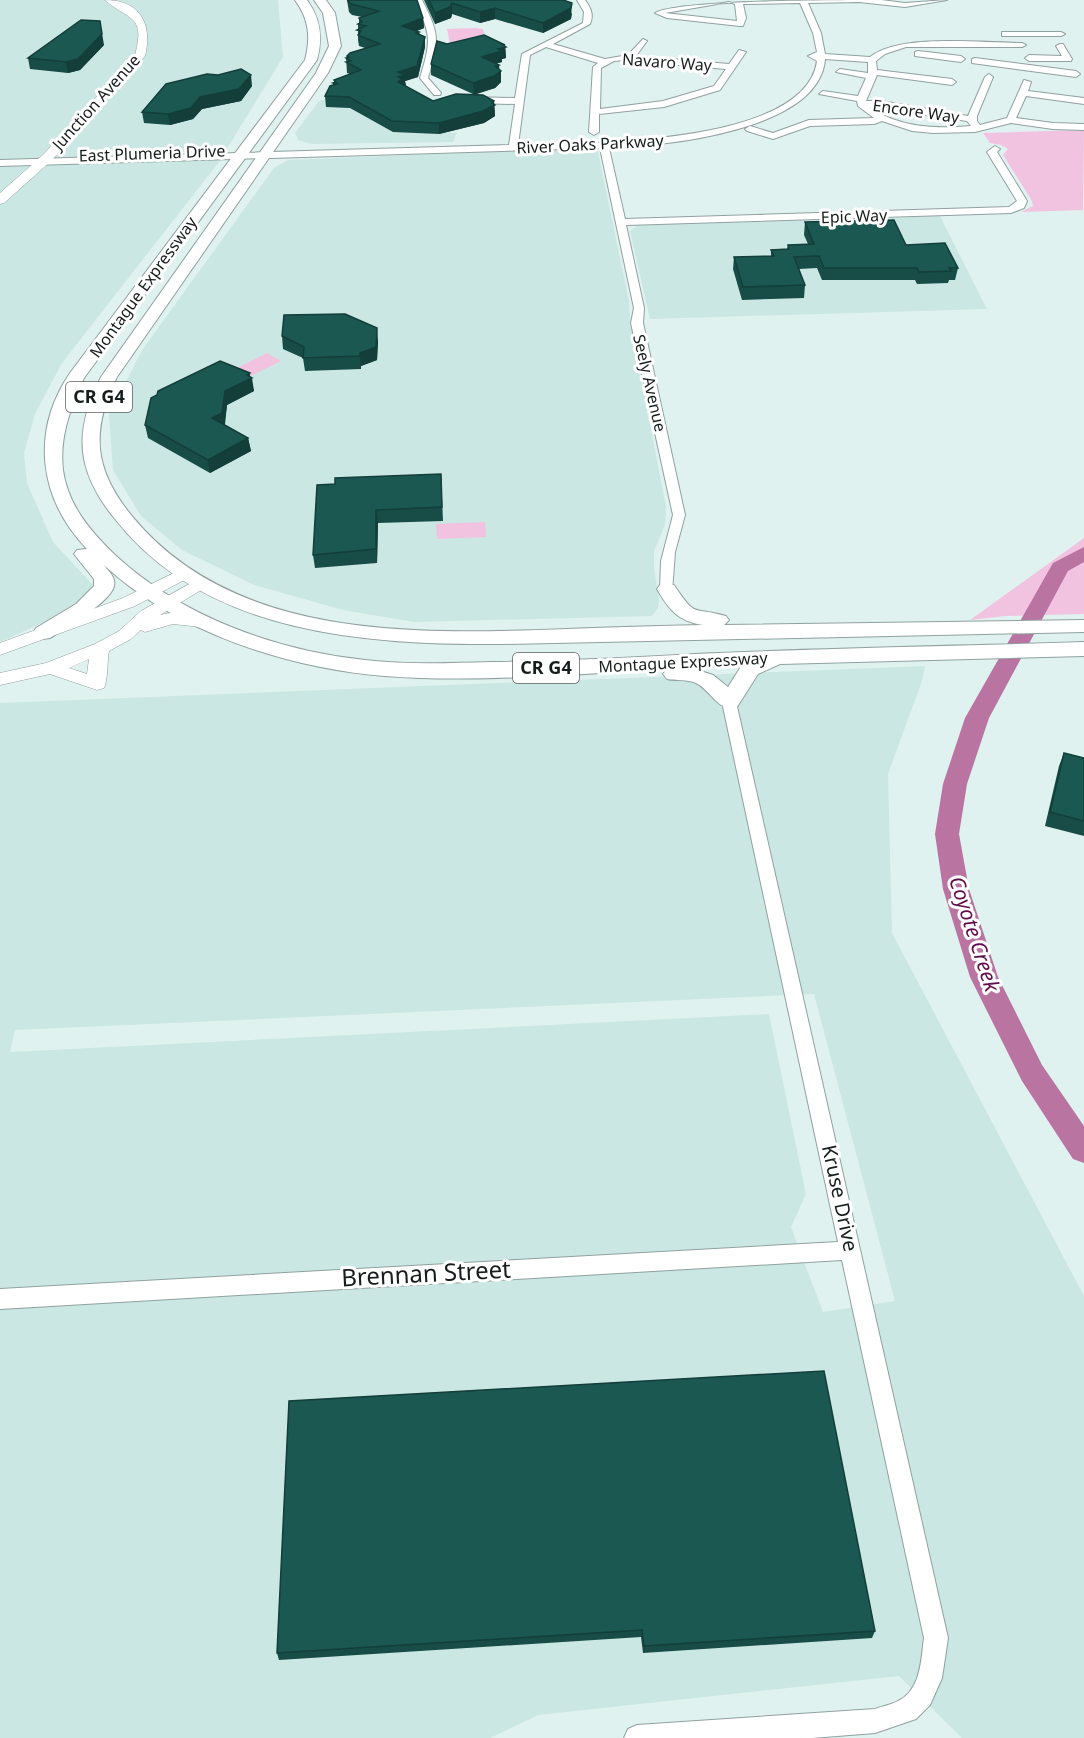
<svg xmlns="http://www.w3.org/2000/svg" width="1084" height="1738" viewBox="0 0 1084 1738" font-family="'Noto Sans',sans-serif">
	<rect width="100%" height="100%" fill="#dff2ef"/>
	<path fill="#cbe7e3" fill-rule="evenodd" d="M0 0H278L283 57 219 162 62 363 35 414 24 453 27 483 53 542 93 585 82 605 0 642Z
		M337 95 398 130 457 133 453 142 311 144 298 140 295 133 319 101Z
		M597 147 629 301 630 320 666 507 665 525 654 551V567L659 600 658 608 652 616 414 622 343 610 254 585 182 550 141 516 113 470 109 415 142 350 274 168 288 160Z
		M939 214 987 309 650 319 630 231 638 225 902 218Z
		M925 666 922 681 888 774 892 933 1084 1296V1738H962L899 1676 538 1715 490 1738H0V703ZM814 994 895 1301 823 1312 791 1227 806 1194 769 1014 10 1052 15 1030Z"/>
	<path fill="#f2c3e0" d="M475 28 483 29 487 42 450 44 447 29Z
		M1084 130 1083 210 1021 212 1033 206 1032 201 1003 155 1008 149 1001 145 990 143 983 133Z
		M267 353 281 361 247 378 233 370Z
		M485 522 486 537 437 539 436 524Z
		M1084 538V614L1005 616 970 620Z"/>
	<g fill="none" stroke-linecap="round" stroke-linejoin="round">
		<path fill="#b974a1" fill-rule="evenodd" d="M1084 547V562L1068 571 989 718 967 784 959 834 969 889 998 977 1042 1065 1084 1126V1163L1073 1159 1022 1081 970 977 943 889 935 834 943 784 965 718 1053 563Z"/>
		<defs>
			<path id="minor" d="M414 0H422C440 35 439 40 428 78L441 93 440 95H434L420 78C431 41 432 35 414 0Z
				M577 0H585C591 8 594 15 590 24L553 44 605 59 628 55 643 39 647 41 636 56 729 64 739 50 746 52 720 90 664 107 599 114V132L594 135 589 132 593 67 598 63 546 47 530 55 518 145 599 143 603 139 608 142H615C667 138 808 128 817 61L808 56 817 52 813 33 800 3 743 4 746 18 743 26H740L667 18 655 13C678 0 842 0 881 0L905 3 947 0 905 7 859 2 808 3 821 33 825 54 870 57C900 33 982 43 1022 43L1026 45 1022 47H906L885 54 876 61 877 70 952 79 956 82 952 85 877 75 866 101H881L968 116 985 77 989 74 993 77 977 116V121L980 125 1007 118 1024 80 1031 82 1028 91 1084 98V104L1026 96 1016 118 1053 123 1084 124V130L1053 129 1011 123 975 132 933 133 912 131 882 121 874 124 810 126 773 139 747 131 745 129 750 126 773 133 809 120 874 118 858 106 857 101 819 94 823 91 858 96 866 78 836 72 840 69 868 73V62L825 59C820 131 664 146 609 148L625 219 1009 207 1017 201 987 152 995 146 1000 149 997 152 1027 201 1024 208 1011 213 626 225 644 308 643 323 685 515 675 552 672 592H662L660 589 661 561 673 515 631 323 634 308 600 148 0 166V160L509 145 515 104 470 103 466 100 470 97 515 98 522 54 583 23 584 12ZM729 2 735 4 737 21 665 13ZM624 60 630 61 726 69 714 86 663 101 600 109 601 68 614 61ZM870 107 967 121 971 126C936 129 899 128 870 107Z
				M1005 32H1061L1065 34 1061 36H1002V32Z
				M1060 44H1063L1072 59 1071 61H1029L1025 58 1029 55 1062 56 1056 46Z
				M918 51 961 56 965 59 961 62 915 56V52Z
				M975 58 1076 71 1080 74 1076 77 972 63V59Z
				M729 697 736 702 948 1638 942 1678 930 1705 916 1719 875 1733 812 1738H624L628 1729 637 1725 875 1709C882 1706 891 1705 898 1701 921 1690 921 1660 924 1638L842 1260 0 1309V1289L838 1242 722 702Z"/>
			<path id="major" d="M105 0C140 0 153 24 145 56L52 160 4 203 0 204V193L44 154 135 55C146 14 129 21 105 0Z
				M184 568 190 569 193 573 190 577 135 606 0 655V643L123 598Z
				M200 578 206 579 209 583 206 587 160 615C176 611 192 613 207 617L210 621 207 625 201 627 173 624 145 632 141 630 131 639 109 651C107 661 108 681 104 688L97 690 50 674 0 685V673L46 663 95 644 119 631 141 611ZM89 659 87 674 69 668Z"/>
			<path id="highway" d="M295 0H307C321 19 323 38 317 60L84 378C71 407 59 437 63 470 68 505 90 531 115 555 182 617 275 650 365 660 407 665 449 663 491 662 559 661 627 658 695 654 824 648 954 646 1084 642V656L780 664 758 674 737 707C717 712 712 691 696 683 687 679 676 681 667 679L663 674 667 669C574 674 476 683 384 676 287 668 176 632 104 565 109 572 116 577 114 586 111 602 64 629 50 638L43 639 36 638 33 633 36 628 76 604 94 586V579L74 554 77 550 87 549C39 499 30 432 70 373L305 60C311 37 309 19 295 0ZM742 665 728 687 713 675 691 668Z
				M314 0H326L335 13 341 46 328 73 117 377C91 430 93 468 131 515 234 642 420 634 567 629 612 627 657 626 703 625 678 621 669 610 657 589L660 585H674C697 619 691 606 726 616L729 620 724 625 1084 620V632L502 644C366 645 206 635 115 519 76 471 73 432 101 377L316 73 329 46 323 13Z"/>
		</defs>
		<use href="#minor" stroke="#90a19f" stroke-width="2"/>
		<use href="#major" stroke="#90a19f" stroke-width="1"/>
		<use href="#highway" stroke="#90a19f" stroke-width="2"/>
		<use href="#minor" fill="#fff" fill-rule="evenodd"/>
		<use href="#major" fill="#fff" fill-rule="evenodd"/>
		<use href="#highway" fill="#fff" fill-rule="evenodd"/>
	</g>
	<path fill="#174c47" d="M347 0H417L423 18 424 28 417 31 419 32 420 35 425 47 418 77 405 81 406 86 433 101 473 94 431 75V64L447 44 505 45 506 58 502 59V62L496 63 499 65 501 82 495 88 474 94 494 101 495 116 484 123 439 134 393 132 350 108 326 107 325 96 333 85V83L334 82V80L350 74 347 73 346 58H347V56L365 48 359 46 358 40V24L359 23V18L362 17 352 15 349 12Z
		M424 0H563L572 14 571 19 543 33 495 19 480 23 452 14 451 18 435 24Z
		M104 45 80 70 68 73 30 69 28 58Z
		M252 86 241 101 202 109 193 119 170 125 144 123 142 112Z
		M805 222 906 245 958 268 955 280H949L948 283 917 284 915 280H822L817 268 799 269 805 285 804 298 742 300 733 269 734 257 771 256V250L787 249 788 245 808 244 804 235Z
		M282 336 378 341 377 360 361 366V369L305 371 303 358 283 349Z
		M250 377 254 391 227 405 225 425 248 438 251 451 210 473 148 438 145 425Z
		M441 474 443 521 378 523 377 563 315 568 313 555 335 484Z
		M1064 753 1084 758V836L1045 826 1059 766Z
		M289 1401 875 1631 872 1638 643 1653 641 1637 279 1660 277 1653Z"/>
	<path fill="#133e39" d="M452 3V14L451 18 435 24V13Z
		M572 3 571 19 543 33V23Z
		M495 8V19L480 23V12Z
		M423 18 424 28 403 36 402 26Z
		M100 21 104 45 80 70 68 73 66 62Z
		M425 37V47L418 77 405 81 406 86 399 93 398 72Z
		M503 45H505L506 58 502 59V62L483 68 482 57 498 49Z
		M499 65V72L501 71V82L495 88 474 95 473 83 495 66Z
		M251 75 252 86 241 101 202 109 193 119 170 125 168 114 200 97Z
		M494 101 495 116 484 123 439 134V123L492 103Z
		M377 328 378 341 377 360 361 366V369L360 353Z
		M250 373V379L252 378 254 391 227 405 224 427 212 418 225 391Z
		M248 438 251 451 210 473 208 460Z
		M376 510 378 523 377 563 376 549Z"/>
	<path fill="#1b5852" stroke="#133e39" stroke-width="1.5" d="M350 0H417L423 18 402 26 419 32 416 33 425 37 417 66 398 72 405 75 398 77 402 79 398 82 433 101 456 94 483 95 494 101 492 103 495 105 483 111 439 123 392 121 349 97 325 96 330 86 337 84 333 83 336 82 334 80 361 70 346 62 351 61 346 58 349 57 347 56 350 53 380 44 358 35 361 31 357 30 366 26 358 24 362 22 359 18 379 11 351 4 348 1Z
		M429 0H563L572 3 571 8 543 23 495 8 480 12 452 3 450 7 435 13Z
		M81 20 100 21 102 34 78 59 66 62 28 58Z
		M484 35 505 45H503L506 47 498 49 502 51 482 57 499 65 495 66 501 71 494 76 473 83 431 64 437 41 447 44Z
		M241 69 251 75 239 89 200 97 191 108 168 114 142 112 166 84 207 74 218 75Z
		M894 220 906 245 945 243 958 268H949L951 271 919 272 917 268H824L819 256 794 257 805 285 743 287 734 257 774 256 771 250 789 249 788 245 814 244 805 222Z
		M345 314 377 328 376 347 360 353V356L303 358 304 347 282 336 284 315Z
		M220 361 250 373 247 375 252 378 225 391 222 413 212 418 248 438 208 460 145 425 151 398 157 395 158 391Z
		M441 474 442 507 376 510V549L313 555 317 485 335 484V478Z
		M1064 753 1084 758V821L1050 812Z
		M824 1371 875 1631 644 1646 642 1630 277 1653 289 1401Z"/>
	<g text-anchor="middle" stroke-width="6" stroke-linejoin="round" paint-order="stroke">
		<g font-size="16" fill="#161d1c" stroke="#fff">
			<text transform="translate(667 62) rotate(4)" y="6">Navaro Way</text>
			<text transform="translate(96 102) rotate(-48)" y="6">Junction Avenue</text>
			<text transform="translate(916 111) rotate(8)" y="6">Encore Way</text>
			<text transform="translate(590 144) rotate(-3)" y="6">River Oaks Parkway</text>
			<text transform="translate(152 153) rotate(-2)" y="6">East Plumeria Drive</text>
			<text transform="translate(854 216) rotate(-2)" y="6">Epic Way</text>
			<text transform="translate(143 287) rotate(-54)" y="6">Montague Expressway</text>
			<text transform="translate(650 383) rotate(77)" y="6">Seely Avenue</text>
			<text transform="translate(683 662) rotate(-3)" y="6">Montague Expressway</text>
		</g>
		<g fill="#fff" stroke="#5c6160" stroke-width="1.5">
			<rect x="66" y="382" width="66" height="30" rx="4.5"/>
			<rect x="513" y="653" width="66" height="30" rx="4.5"/>
		</g>
		<g font-size="18" font-weight="bold" fill="#161d1c">
			<text x="99" y="403">CR G4</text>
			<text x="546" y="674">CR G4</text>
		</g>
		<g font-size="20" fill="#161d1c" stroke="#fff">
			<text transform="translate(840 1198) rotate(78)" y="7">Kruse Drive</text>
		</g>
		<g font-size="21" font-style="italic" fill="#620d4d" stroke="#fff">
			<text transform="translate(974 934) rotate(72)" y="7">Coyote Creek</text>
		</g>
		<g font-size="24" fill="#161d1c" stroke="#fff">
			<text transform="translate(426 1274) rotate(-3)" y="8">Brennan Street</text>
		</g>
	</g>
</svg>
